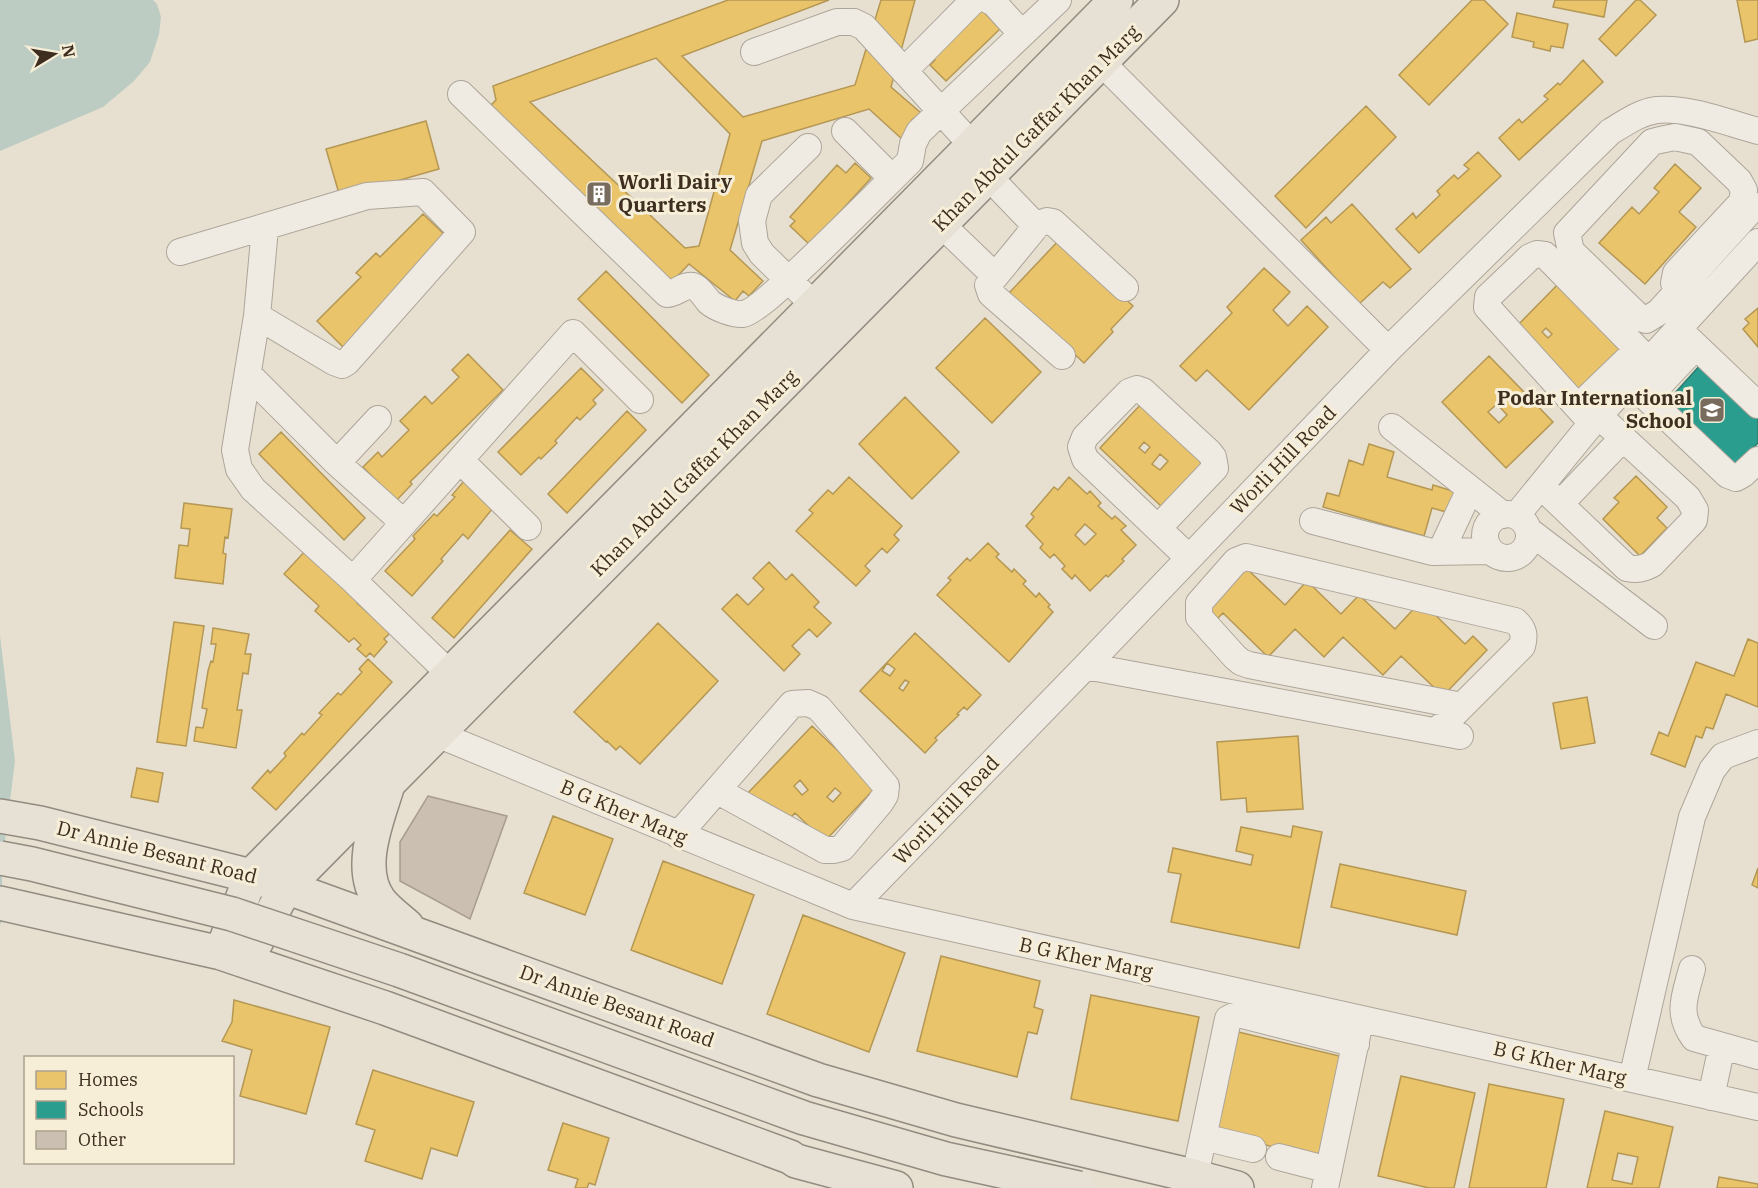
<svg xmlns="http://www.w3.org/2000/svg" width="1758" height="1188" viewBox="0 0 1758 1188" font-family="'IBM Plex Serif',serif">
	<rect width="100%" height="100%" fill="#e7e0d1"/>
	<path fill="#bcccc2" d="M0 0H153L157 4 161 17 159 34 150 62 134 81 103 107 0 151Z
		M0 636 15 761 2 865V919L0 926Z"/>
	<path fill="#e9c46a" stroke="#b59754" stroke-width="1.5" fill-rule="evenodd" d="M728 0H829L682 56 743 117 855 85 881 0H915L891 87 921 113 912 120 916 126 902 139 869 109 762 141 730 250 763 281 749 296 743 291 735 301 689 264 669 285 484 112 496 100 493 86ZM656 58 730 134 699 246 685 248 530 102Z
		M1472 0H1484L1508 24 1429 105 1399 75Z
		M1555 0H1607L1604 17 1553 7Z
		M1636 0H1640L1656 15 1616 56 1599 39Z
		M1737 0H1758V39L1745 42Z
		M978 6 1000 29 946 81 930 65 935 60 929 53Z
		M1517 13 1568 24 1563 48 1551 46 1550 51 1533 47 1534 42 1512 37Z
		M1583 60 1603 82 1519 160 1499 138 1519 119 1522 123 1548 99 1544 96 1558 83 1560 85Z
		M1366 106 1396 137 1306 228 1275 196Z
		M426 121 439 169 340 197 326 149Z
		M1478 152 1501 176 1419 253 1396 229 1413 213 1416 218 1440 195 1437 191 1454 175 1458 179 1469 169 1464 165Z
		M855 163 871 178 810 245 790 226 795 221 790 217 837 165 846 173Z
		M1675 164 1701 188 1679 212 1696 227 1645 284 1599 243 1632 207 1639 214 1659 192 1654 188Z
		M1352 204 1411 269 1390 288 1383 282 1359 304 1301 240 1326 217 1331 223Z
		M423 214 450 240 344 348 317 321 361 277 356 273 376 253 380 257Z
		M1061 238 1133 306 1111 329 1113 332 1084 363 1009 293Z
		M1264 268 1290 292 1273 310 1288 326 1307 306 1328 327 1249 410 1207 370 1196 381 1180 366 1232 313 1227 307Z
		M606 271 709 375 682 403 578 299Z
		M1564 278 1630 351 1581 396 1517 326ZM1546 328 1552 334 1548 338 1542 332Z
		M1758 308V347L1743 329 1749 323 1745 319Z
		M985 318 1041 372 992 423 936 368Z
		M468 354 503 390 410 482 412 484 396 501 363 467 378 452 382 457 409 430 400 421 425 396 432 404 459 377 452 370Z
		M1489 356 1553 422 1506 468 1442 402ZM1497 404 1507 415 1499 423 1488 412Z
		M581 368 603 390 593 400 596 404 580 420 577 417 555 441 557 443 541 459 539 457 521 475 498 452Z
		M905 397 959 452 912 499 859 444Z
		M1142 403 1204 462 1162 507 1100 448ZM1144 442 1150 447 1145 453 1139 448ZM1160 454 1168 461 1160 470 1152 464Z
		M627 411 646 430 567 513 548 494Z
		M281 432 365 518 344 540 259 454Z
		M1369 444 1394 452 1387 477 1432 490 1433 485 1459 493 1453 514 1432 508 1424 536 1323 507 1327 493 1339 496 1349 460 1363 465Z
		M1636 476 1667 507 1657 518 1667 528 1640 556 1603 519 1619 502 1614 498Z
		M849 477 902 526 894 535 899 540 887 553 882 548 865 566 870 571 856 586 796 531 813 513 809 510 828 490 833 494Z
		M1069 477 1087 494 1090 491 1101 503 1098 506 1112 519 1115 516 1126 526 1121 530 1136 545 1122 559 1124 561 1108 577 1106 575 1090 591 1075 575 1072 579 1062 569 1065 566 1054 554 1050 558 1040 548 1043 544 1026 526 1034 517 1031 514 1054 487 1058 490ZM1085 524 1096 534 1085 545 1075 535Z
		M464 481 493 508 468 539 463 534 441 559 443 561 412 596 385 571 415 539 413 536 434 514 437 516 455 497 452 495Z
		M184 503 232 509 228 538 225 537 223 553 226 554 223 584 175 578 179 545 188 546 190 529 181 528Z
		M510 530 532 549 454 638 432 618Z
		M988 543 999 554 996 557 1012 572 1014 569 1026 581 1023 584 1036 597 1039 593 1050 605 1048 607 1053 612 1009 662 937 595 951 580 948 578 967 558 970 561Z
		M307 549 360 600 357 603 376 620 394 629 384 639 387 642 374 657 370 653 366 657 357 649 361 645 354 638 349 642 315 611 319 606 284 574Z
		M769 562 786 580 792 574 819 602 814 607 831 623 817 637 809 629 792 646 800 654 784 671 722 609 737 594 748 605 764 589 753 578Z
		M1245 567 1285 605 1307 581 1341 614 1359 595 1395 629 1421 601 1465 644 1473 636 1487 650 1443 696 1401 656 1383 675 1343 637 1324 657 1295 629 1268 657 1223 613 1215 621 1203 610Z
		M174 622 204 626 186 746 157 742Z
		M658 623 718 681 640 764 620 746 616 750 607 741 606 742 574 712Z
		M213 628 249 634 245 654H251L248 674 243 673 237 710H242L236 748 194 741 196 727 203 728 207 709 202 708 208 671 211 661 213 662 216 644H211Z
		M915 633 981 695 967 710 964 707 957 714 959 715 935 738 937 740 925 753 860 691ZM887 663 895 669 890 676 882 671ZM905 680 909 682 903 691 899 688Z
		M1748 639 1758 643V707L1726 694 1713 729 1706 727 1702 738 1696 736 1685 767 1651 754 1659 732 1668 736 1696 662 1734 676Z
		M368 659 392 682 276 810 252 788 268 770 270 773 286 756 284 753 302 733 304 735 322 715 319 713 338 693 341 695 362 672 359 669Z
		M1587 697 1595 743 1561 749 1553 703Z
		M812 726 876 787 825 841 795 813 786 822 747 794ZM800 780 808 790 802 795 794 786ZM835 788 841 793 833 802 827 797Z
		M1298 736 1303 809 1247 812 1246 798 1221 800 1217 742Z
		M137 768 163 773 158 802 131 797Z
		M553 816 613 839 585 915 524 893Z
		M1293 826 1322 832 1299 948 1171 922 1181 874 1168 872 1173 848 1251 865 1253 855 1236 851 1241 827 1291 837Z
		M663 861 754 895 722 984 631 950Z
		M1340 864 1466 891 1457 935 1331 907Z
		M1758 868V888L1752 885Z
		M803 915 905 953 869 1052 767 1014Z
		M941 956 1040 981 1034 1007 1043 1010 1037 1034 1028 1032 1017 1077 917 1051Z
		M1091 995 1199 1017 1178 1121 1071 1099Z
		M234 1000 330 1027 306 1114 240 1096 252 1050 222 1041 232 1022Z
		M1230 1030 1348 1058 1324 1159 1207 1131Z
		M373 1070 474 1102 457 1156 431 1148 422 1179 365 1161 375 1130 356 1124Z
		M1401 1076 1475 1093 1454 1188H1429L1378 1176Z
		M1489 1084 1564 1099 1546 1188H1469Z
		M1605 1111 1673 1127 1659 1188H1587ZM1618 1153 1638 1157 1632 1184 1612 1180Z
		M563 1123 609 1138 595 1185 589 1183 587 1188H575L578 1179 548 1170Z
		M1719 1177 1758 1184V1188H1717Z"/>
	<path fill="#2a9d8f" stroke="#307c6e" stroke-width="1.5" d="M1701 364 1758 417V443L1735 467 1666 403Z"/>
	<path fill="#cbbfb2" stroke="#a89c90" stroke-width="1.5" d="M428 796 507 816 470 919 400 881V842Z"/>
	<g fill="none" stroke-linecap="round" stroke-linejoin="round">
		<defs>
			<path id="minor" d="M988 0 994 3 1022 34
				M754 52 837 22H854L864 27 972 145
				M1101 62 1388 350
				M904 71 974 0
				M461 94 667 294C676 294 684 284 693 286 699 288 705 297 709 302 716 308 734 315 743 314 764 311 886 184 910 161L913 144 919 132 1058 0
				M845 131 892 178
				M808 147 759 195 752 221 755 243 762 254 814 305
				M988 176 1036 226
				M941 224 994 275
				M265 228 257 316 235 450 239 469 253 489 353 580
				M180 252 367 196 423 192 462 232 347 362 342 365 334 362 257 316
				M1679 290 1674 283 1676 273 1742 202 1744 190 1739 181 1698 142 1675 137 1660 140 1652 142 1567 233 1571 251 1640 318 1646 320 1659 312 1751 210 1758 206
				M1678 329 1758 405
				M1062 356 991 294 988 285 1038 224 1047 221 1053 222 1125 288
				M248 374 337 463 404 523
				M1630 382 1728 475 1736 478 1743 474 1758 460
				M1647 398 1696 346
				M1579 406 1637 350
				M1592 423 1487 307 1488 297 1530 257 1537 254 1545 255 1649 361
				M1392 427 1503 515
				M460 460 528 527
				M337 463 378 419
				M1541 486 1627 568C1637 570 1643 569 1652 564L1694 520 1695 510 1688 498 1599 416
				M1560 504 1623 438
				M1485 536a22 22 0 1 1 44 0a22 22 0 1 1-44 0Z
				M1516 516 1592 423 1758 242
				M1313 521 1432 552 1490 551
				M1158 528 1215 468 1213 457 1209 452 1143 391 1137 389 1129 392 1085 437 1081 447 1085 459 1189 558
				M1528 530 1654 626
				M1441 551 1470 489
				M1086 666 1460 736
				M450 674 353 580 573 333 640 400
				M1437 731C1465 703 1494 674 1522 646 1525 635 1524 629 1515 621L1246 557 1236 561 1199 603V617L1235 657 1241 662 1249 665 1462 706
				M437 734 853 906 1758 1107
				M678 835 792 704 808 703 819 708 886 786 885 795 880 803 842 848 834 850H825L718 791
				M853 906 1086 666 1388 350 1610 132C1625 123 1640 112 1657 110 1688 107 1728 123 1758 131
				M1692 969C1685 996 1676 1013 1694 1038L1758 1056
				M1632 1079 1692 817 1712 770 1723 756 1758 743
				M1711 1097 1722 1046
				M1203 1137 1253 1149
				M1279 1157 1329 1170
				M1195 1176 1228 1019 1238 1014 1356 1044
				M1325 1188 1359 1026"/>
			<path id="major" d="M387 788C377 820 356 870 380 901 387 910 398 918 407 926
				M0 816 40 823 251 876 286 887 818 1080 956 1120 1189 1175 1237 1188
				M0 903 221 953 385 1008 790 1157 796 1161 896 1188
				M221 953 251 876 1116 0
				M246 961 286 887 1162 0"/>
		</defs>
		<use href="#minor" stroke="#ada599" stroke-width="28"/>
		<use href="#major" stroke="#928b80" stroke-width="36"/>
		<use href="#minor" stroke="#efebe3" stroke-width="26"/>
		<use href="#major" stroke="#e6e1d4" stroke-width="33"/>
		<defs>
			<path id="major-bridge" d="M0 858 32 864 232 914 399 970 804 1118 946 1159 1079 1188"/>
		</defs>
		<use href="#major-bridge" stroke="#928b80" stroke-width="36" stroke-linecap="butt"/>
		<use href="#major-bridge" stroke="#e6e1d4" stroke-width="33"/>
	</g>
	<defs>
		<symbol id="building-square" viewBox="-11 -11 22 22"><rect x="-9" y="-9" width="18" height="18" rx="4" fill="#786c5e" stroke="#f7eed8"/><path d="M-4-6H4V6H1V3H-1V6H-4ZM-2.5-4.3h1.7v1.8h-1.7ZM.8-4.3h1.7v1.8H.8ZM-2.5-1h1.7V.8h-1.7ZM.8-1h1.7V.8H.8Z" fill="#fff"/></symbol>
		<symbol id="school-square" viewBox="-11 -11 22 22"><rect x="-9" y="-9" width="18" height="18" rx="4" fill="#786c5e" stroke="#f7eed8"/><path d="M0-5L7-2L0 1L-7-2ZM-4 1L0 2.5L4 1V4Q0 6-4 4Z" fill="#fff"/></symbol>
	</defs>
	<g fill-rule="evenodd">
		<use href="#building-square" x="584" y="179" width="30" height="30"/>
		<use href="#school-square" x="1697" y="395" width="30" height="30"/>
	</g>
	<g text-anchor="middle" stroke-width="6" stroke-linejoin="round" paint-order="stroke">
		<g font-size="20" fill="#3d2e20" stroke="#f7eed8">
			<text transform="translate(1036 128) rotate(-45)" y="7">Khan Abdul Gaffar Khan Marg</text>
			<text transform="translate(1283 460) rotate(-46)" y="7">Worli Hill Road</text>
			<text transform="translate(694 473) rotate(-45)" y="7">Khan Abdul Gaffar Khan Marg</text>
			<text transform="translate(946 810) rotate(-46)" y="7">Worli Hill Road</text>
			<text transform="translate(624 812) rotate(23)" y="7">B G Kher Marg</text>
			<text transform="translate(157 852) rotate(14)" y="7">Dr Annie Besant Road</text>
			<text transform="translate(1086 958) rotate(12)" y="7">B G Kher Marg</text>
			<text transform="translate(617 1006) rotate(20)" y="7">Dr Annie Besant Road</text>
			<text transform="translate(1560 1063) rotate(13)" y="7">B G Kher Marg</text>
		</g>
		<g font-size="20" font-weight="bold" fill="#3d2e20" stroke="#f7eed8" text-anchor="start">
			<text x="618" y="189">Worli Dairy<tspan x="618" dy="23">Quarters</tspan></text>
			<text x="1692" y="405" text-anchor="end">Podar International<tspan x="1692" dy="23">School</tspan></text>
		</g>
	</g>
	<rect x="24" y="1056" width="210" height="108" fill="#f7eed8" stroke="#ada18e" stroke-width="1.5"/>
	<rect x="36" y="1071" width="30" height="18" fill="#e9c46a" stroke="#ada18e" stroke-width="1.5"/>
	<text x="78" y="1086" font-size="18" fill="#3d2e20">Homes</text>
	<rect x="36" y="1101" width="30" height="18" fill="#2a9d8f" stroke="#ada18e" stroke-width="1.5"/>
	<text x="78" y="1116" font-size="18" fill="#3d2e20">Schools</text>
	<rect x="36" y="1131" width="30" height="18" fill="#cbbfb2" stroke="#ada18e" stroke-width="1.5"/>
	<text x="78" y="1146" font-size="18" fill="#3d2e20">Other</text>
	<g transform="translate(54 54) rotate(79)" stroke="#f7eed8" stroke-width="4.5" paint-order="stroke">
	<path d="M0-4.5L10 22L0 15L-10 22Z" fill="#3d2e20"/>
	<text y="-9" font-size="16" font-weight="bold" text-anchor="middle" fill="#3d2e20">N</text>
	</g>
</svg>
